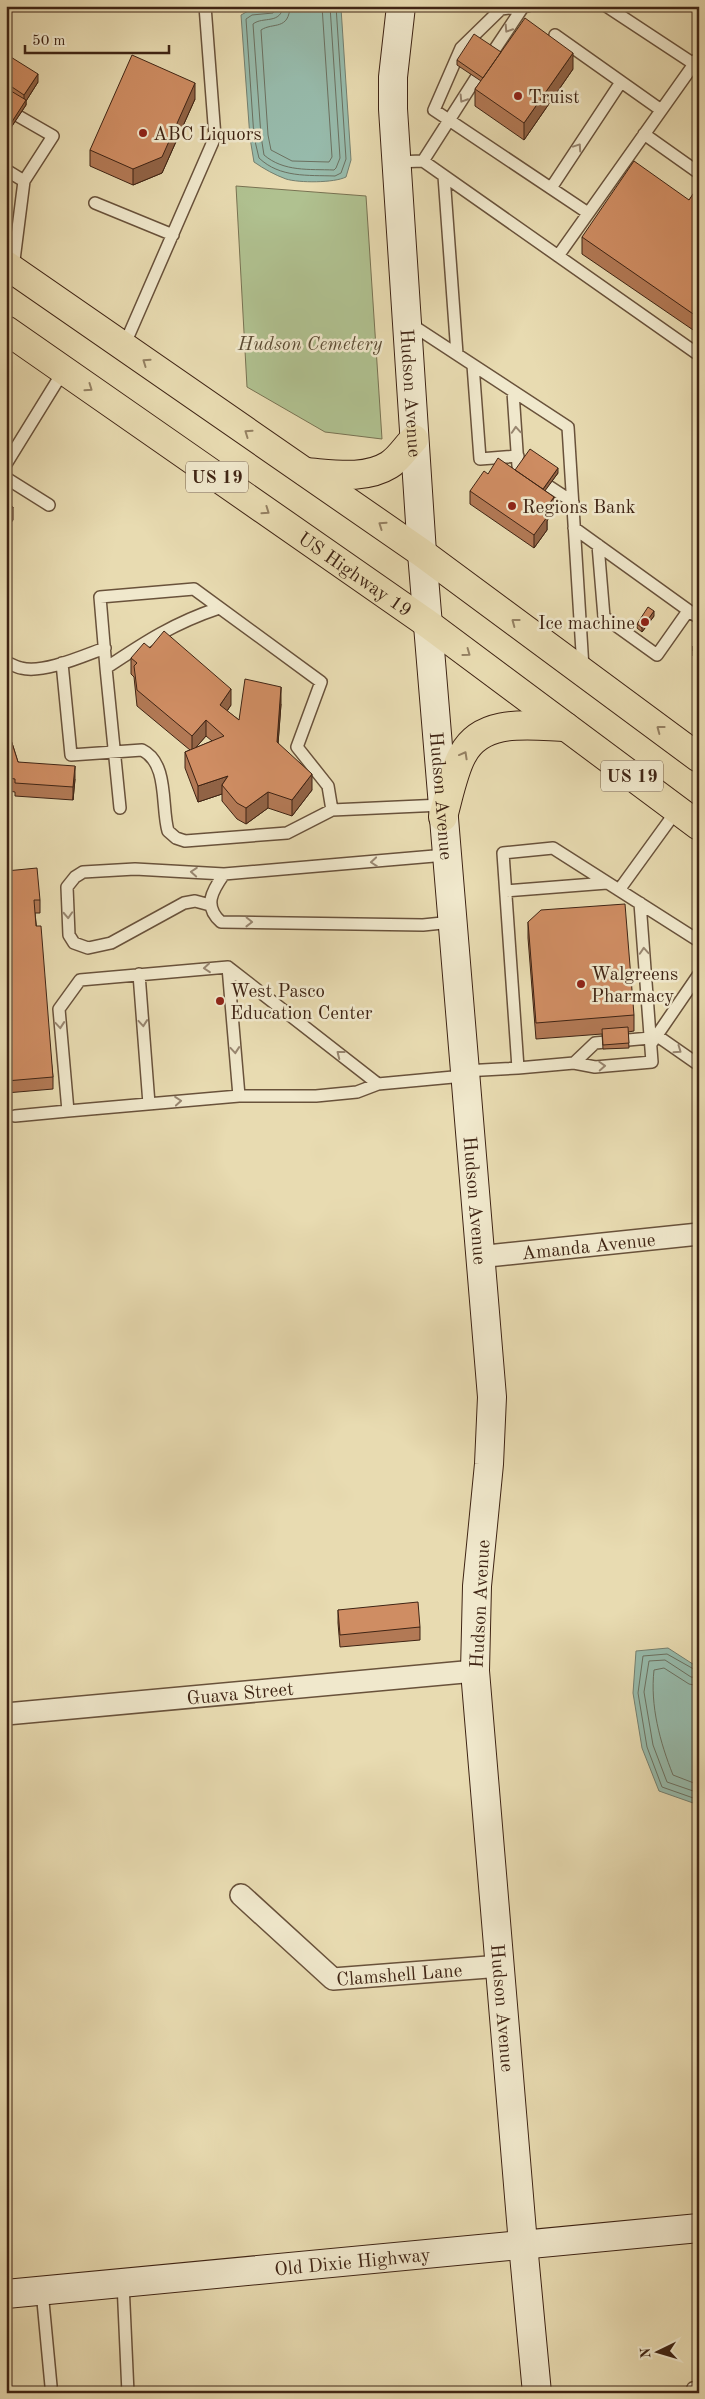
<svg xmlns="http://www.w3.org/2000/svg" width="705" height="2399" viewBox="0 0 705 2399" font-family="'Old Standard TT',serif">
	<rect width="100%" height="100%" fill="#e8dbb1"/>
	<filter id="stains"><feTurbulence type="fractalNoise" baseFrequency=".004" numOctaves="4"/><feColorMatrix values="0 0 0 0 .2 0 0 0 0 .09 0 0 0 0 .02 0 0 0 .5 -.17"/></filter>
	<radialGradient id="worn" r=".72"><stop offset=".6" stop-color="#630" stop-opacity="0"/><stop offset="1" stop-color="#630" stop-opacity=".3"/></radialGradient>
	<path fill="#b0c190" stroke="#787252" d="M236 186 366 196 382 439 325 432 247 387Z"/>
	<path fill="#97bbac" stroke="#747f6f" d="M299 6 341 8 351 160 346 177C334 183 299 183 286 179 275 175 264 169 254 162L250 138 241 15 250 10Z
		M668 1648 699 1668V1835L696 1804 659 1791 642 1748 633 1693 636 1651Z"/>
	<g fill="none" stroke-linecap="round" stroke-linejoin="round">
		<path stroke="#6b7060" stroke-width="1" d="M276 6 273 13 252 15 246 19 254 137 259 158C280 178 308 175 335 176L341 173 346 159 336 6
			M283 6C281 25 263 16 253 24L261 136 264 155C284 172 309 169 334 170L336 168 340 158 330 6
			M290 6C289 31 273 22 261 30L268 135 271 150 292 161 329 162 332 157 322 6
			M699 1672 667 1654 643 1656 638 1693 647 1747 662 1787 699 1800
			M699 1678 691 1677 665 1660 649 1661 644 1692 653 1745 667 1782 699 1793
			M699 1686 689 1684 664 1668 654 1670C650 1706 660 1742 673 1775L699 1785"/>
		<defs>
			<path id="lane" d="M528 6 501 9 461 48 434 110 588 213
				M606 6 694 64
				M555 35 661 110
				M493 52 523 7
				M6 109 53 136 24 181
				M644 134 699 173
				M423 161 476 78
				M395 162 423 161 699 355
				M6 170 24 181 13 268
				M444 176 457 354
				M551 188 621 82
				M95 203 173 235
				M558 256 699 57
				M409 323 568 427 583 668
				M124 346 215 137 205 6
				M473 365 480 459 518 456
				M513 392 518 466 573 502
				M6 464 64 370
				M6 478 49 505
				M574 528 699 618
				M598 545 604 617 657 655 688 611
				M6 662C11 664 16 667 21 668 43 674 83 656 105 648
				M62 663 71 755 142 750C169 763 161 807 168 831L176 838 185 841 287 833 332 810 442 805
				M106 668 100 597 194 589 321 682 297 747 328 786 332 810
				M120 808 106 668C145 642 174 623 219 608
				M224 874C212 891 203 906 221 922L423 925 452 922
				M619 890 677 810
				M506 891 607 883
				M210 905 195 901 184 903 111 943 88 948 74 943 69 935 67 887 75 877 83 872 135 869 224 874 446 855
				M228 967 239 1096
				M139 974 149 1104
				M656 1035 699 1065
				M651 1044 699 974
				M574 1063 595 1043 650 1038
				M518 1068 574 1063 595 1067 652 1062 640 903
				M464 1071 518 1068 503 853 553 848 699 941
				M378 1084 228 967 80 980 59 1009 68 1111 239 1096H316L357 1092 378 1084 464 1076
				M15 1116 68 1111
				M123 2283 128 2393
				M42 2291 51 2386
				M693 2393V2388L699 2387"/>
			<g id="street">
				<path id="s1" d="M478 1257 699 1234"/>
				<path id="s2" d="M6 1714 475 1671"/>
				<path id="s3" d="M241 1895 333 1979 501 1966"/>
			</g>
			<g id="secondary">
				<path id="s4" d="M401 6 393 77V109L422 553 492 1397 489 1464 477 1586 475 1671 523 2244 537 2393"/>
				<path id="s5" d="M6 2294 699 2228"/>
			</g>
			<g id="highway">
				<path d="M6 265 422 553 699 758"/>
				<path id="s6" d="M6 330 428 624 699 826"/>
				<path d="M306 472C333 474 365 480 389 465 399 459 406 447 414 439"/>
				<path d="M443 817C448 799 454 769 463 754 483 717 531 726 566 727"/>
			</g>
		</defs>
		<use href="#lane" stroke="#69523b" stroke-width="14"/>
		<use href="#street" stroke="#69523b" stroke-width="24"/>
		<use href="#secondary" stroke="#3f2414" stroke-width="30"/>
		<use href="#highway" stroke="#3f2414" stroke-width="30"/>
		<use href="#lane" stroke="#f0e8cc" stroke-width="11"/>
		<use href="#street" stroke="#f0e8cc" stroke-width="21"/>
		<use href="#secondary" stroke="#f0e8cc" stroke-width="28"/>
		<use href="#highway" stroke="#e8dbb1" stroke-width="28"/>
	</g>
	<path fill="#b27955" stroke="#3f2414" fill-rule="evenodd" d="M501 52 573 69 524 140 475 106V89L481 81 457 65V60Z
		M6 54 38 82 26 101V105L6 135Z
		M195 99 162 173 133 185 90 166V150Z
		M699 189V334L582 254V237L689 200Z
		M515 470 558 473 545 490 554 509 547 521V530L534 548 470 504V491L488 474Z
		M654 616 642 632 637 628V624Z
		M693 646H699V656L697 658 693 656Z
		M150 648 231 705 227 711 239 720 281 704 278 743 312 790 292 816 268 808 246 824 237 819 222 801V794L198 802 185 768V752L190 750 137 706 134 677 131 674V658ZM206 736 212 741 195 748Z
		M6 724 18 762 75 779 73 800 15 796V792L9 791 8 788 6 789Z
		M6 871 40 900V913H35L53 1077V1089L6 1093Z
		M528 922 634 1015V1031L628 1032 629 1048 603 1049 602 1034 536 1039 528 938Z
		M699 1020V1043L694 1040V1027Z
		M338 1610 420 1627V1640L340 1647 338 1623Z"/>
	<path fill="#916345" stroke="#3f2414" d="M573 53V69L524 140V123Z
		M38 74V82L26 101V105L6 135V131L24 102V95Z
		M195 83V99L162 173 133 185V169Z
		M558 468V473L539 499V495Z
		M554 497V509L547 521V530L534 548V535L542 514Z
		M13 507V520L6 530V517Z
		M654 611V616L642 632V628Z
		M281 687V704L277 758V742Z
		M231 689V705L220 721V705Z
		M206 720V736L192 752V736Z
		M75 766V779L73 800V787Z
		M312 774V790L292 816V800Z
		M8 775V788L6 789V776Z
		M228 776 222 785V794L198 802V786Z
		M268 792V808L246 824V808Z"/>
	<path fill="#cf8d63" stroke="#3f2414" d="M525 18 573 53 524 123 475 89Z
		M474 34 501 52 483 78 457 60Z
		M6 54 38 74 24 95 6 83Z
		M132 55 195 83 162 157 133 169 90 150Z
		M6 88 26 100 6 131Z
		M634 161 689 200 697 188 699 189V318L582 237Z
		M530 449 558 468 543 489 515 470Z
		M498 458 554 497 542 514 547 517 534 535 470 491 484 471 488 474Z
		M6 503 13 507 6 517Z
		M648 607 654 611 642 628 637 624Z
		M164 631 231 689 220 705 239 720 245 679 281 687 277 742 312 774 292 800 268 792 246 808 237 803 222 785 228 776 198 786 185 752 224 736 206 720 192 736 137 690 134 666 137 663 131 658 144 643 150 648Z
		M693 646H699V652L697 653 693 651Z
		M6 724 18 762 75 766 73 787 15 783V779L9 778 8 775 6 776Z
		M37 868 40 900H34L36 926H41L53 1077 6 1081V871Z
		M625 904 634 1015 536 1023 528 922 541 910Z
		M699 1020V1030L694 1027Z
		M628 1027 629 1043 603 1045 602 1029Z
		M418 1602 420 1627 340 1635 338 1610Z"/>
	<defs><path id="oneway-chevron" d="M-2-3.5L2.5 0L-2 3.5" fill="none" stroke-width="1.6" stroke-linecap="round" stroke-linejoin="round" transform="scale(1.25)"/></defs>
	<g stroke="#988670">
		<use href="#oneway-chevron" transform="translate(508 29) rotate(123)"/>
		<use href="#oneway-chevron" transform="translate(463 99) rotate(122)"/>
		<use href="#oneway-chevron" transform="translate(578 147) rotate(-56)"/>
		<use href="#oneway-chevron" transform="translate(516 430) rotate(-94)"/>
		<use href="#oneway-chevron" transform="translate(374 862) rotate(175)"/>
		<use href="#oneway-chevron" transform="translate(194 872) rotate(-176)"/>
		<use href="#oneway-chevron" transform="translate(68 915) rotate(87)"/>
		<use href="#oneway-chevron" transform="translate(249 922) rotate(1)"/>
		<use href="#oneway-chevron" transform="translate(644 951) rotate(-94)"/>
		<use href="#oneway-chevron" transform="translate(207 968) rotate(175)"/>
		<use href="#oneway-chevron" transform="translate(143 1023) rotate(85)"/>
		<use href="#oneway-chevron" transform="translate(60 1025) rotate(85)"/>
		<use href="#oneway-chevron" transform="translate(235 1050) rotate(85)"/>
		<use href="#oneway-chevron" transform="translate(678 1050) rotate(35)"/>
		<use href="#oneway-chevron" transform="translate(340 1054) rotate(-142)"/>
		<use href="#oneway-chevron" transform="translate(602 1066) rotate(-3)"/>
		<use href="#oneway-chevron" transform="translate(178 1101) rotate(-5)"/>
	</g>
	<g stroke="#948062">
		<use href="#oneway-chevron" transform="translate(146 362) rotate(-145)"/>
		<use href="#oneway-chevron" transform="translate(89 388) rotate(35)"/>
		<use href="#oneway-chevron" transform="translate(248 433) rotate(-145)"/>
		<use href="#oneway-chevron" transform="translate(266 511) rotate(35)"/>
		<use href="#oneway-chevron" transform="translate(382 525) rotate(-145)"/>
		<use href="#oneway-chevron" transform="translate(515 622) rotate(-143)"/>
		<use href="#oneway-chevron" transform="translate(467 653) rotate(36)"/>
		<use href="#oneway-chevron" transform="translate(660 729) rotate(-143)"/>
		<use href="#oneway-chevron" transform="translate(464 755) rotate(-61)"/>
	</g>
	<g fill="#8f2418" stroke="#f0e8cc" stroke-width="2">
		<circle cx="518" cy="96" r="5"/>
		<circle cx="143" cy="133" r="5"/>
		<circle cx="512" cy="506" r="5"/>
		<circle cx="645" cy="622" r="5"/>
		<circle cx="581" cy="984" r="5"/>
		<circle cx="220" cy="1001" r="5"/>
	</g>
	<g text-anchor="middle" stroke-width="5" stroke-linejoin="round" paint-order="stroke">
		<g fill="#f0e8cc" stroke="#745f4b" stroke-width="1">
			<rect x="186" y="461.5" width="62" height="31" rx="4"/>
			<rect x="601" y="760.5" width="62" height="31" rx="4"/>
		</g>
		<g font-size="18" font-weight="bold" fill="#3f2414">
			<text x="217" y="483">US 19</text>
			<text x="632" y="782">US 19</text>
		</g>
		<g font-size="19" fill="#3f2414" stroke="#f0e8cc" text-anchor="start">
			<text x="528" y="103">Truist</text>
			<text x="153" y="140">ABC Liquors</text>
			<text x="522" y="513">Regions Bank</text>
			<text x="635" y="629" text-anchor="end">Ice machine</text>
			<text x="591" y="980">Walgreens<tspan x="591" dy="22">Pharmacy</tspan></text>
			<text x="230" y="997">West Pasco<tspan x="230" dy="22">Education Center</tspan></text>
		</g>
		<g font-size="19" font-style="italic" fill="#5b4b33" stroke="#f0e8cc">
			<text x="310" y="350">Hudson Cemetery</text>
		</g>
		<g font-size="19" fill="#3f2414" stroke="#f0e8cc">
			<text dy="7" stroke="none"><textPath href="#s4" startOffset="388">Hudson Avenue</textPath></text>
			<text dy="7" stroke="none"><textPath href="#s6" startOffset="426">US Highway 19</textPath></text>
			<text dy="7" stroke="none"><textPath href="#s4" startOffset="792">Hudson Avenue</textPath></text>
			<text dy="7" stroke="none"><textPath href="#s4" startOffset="1198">Hudson Avenue</textPath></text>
			<text dy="7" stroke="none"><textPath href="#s1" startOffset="111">Amanda Avenue</textPath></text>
			<text transform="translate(479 1604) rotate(-87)" y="7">Hudson Avenue</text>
			<text dy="7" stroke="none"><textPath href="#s2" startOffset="235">Guava Street</textPath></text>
			<text dy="7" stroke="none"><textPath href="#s3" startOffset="191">Clamshell Lane</textPath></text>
			<text dy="7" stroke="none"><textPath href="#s4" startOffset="2008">Hudson Avenue</textPath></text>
			<text dy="7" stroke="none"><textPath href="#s5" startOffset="348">Old Dixie Highway</textPath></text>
		</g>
	</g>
	<rect width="705" height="2399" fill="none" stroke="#e8dbb1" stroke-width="25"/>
	<rect x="8" y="8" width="690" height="2384" fill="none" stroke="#3f2414" stroke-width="2.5"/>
	<rect x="12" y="12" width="680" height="2374" fill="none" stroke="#3f2414"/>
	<g transform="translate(658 2352) rotate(265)" stroke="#f0e8cc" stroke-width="4" paint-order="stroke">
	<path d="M0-4L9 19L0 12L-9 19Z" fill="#3f2414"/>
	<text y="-8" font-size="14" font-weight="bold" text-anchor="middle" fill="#3f2414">N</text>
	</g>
	<path d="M25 45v8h144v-8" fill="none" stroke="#3f2414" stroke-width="2.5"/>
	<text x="32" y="45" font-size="15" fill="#3f2414" stroke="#f0e8cc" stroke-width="4" paint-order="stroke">50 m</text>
	<rect width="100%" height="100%" filter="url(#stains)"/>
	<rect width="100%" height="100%" fill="url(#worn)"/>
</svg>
